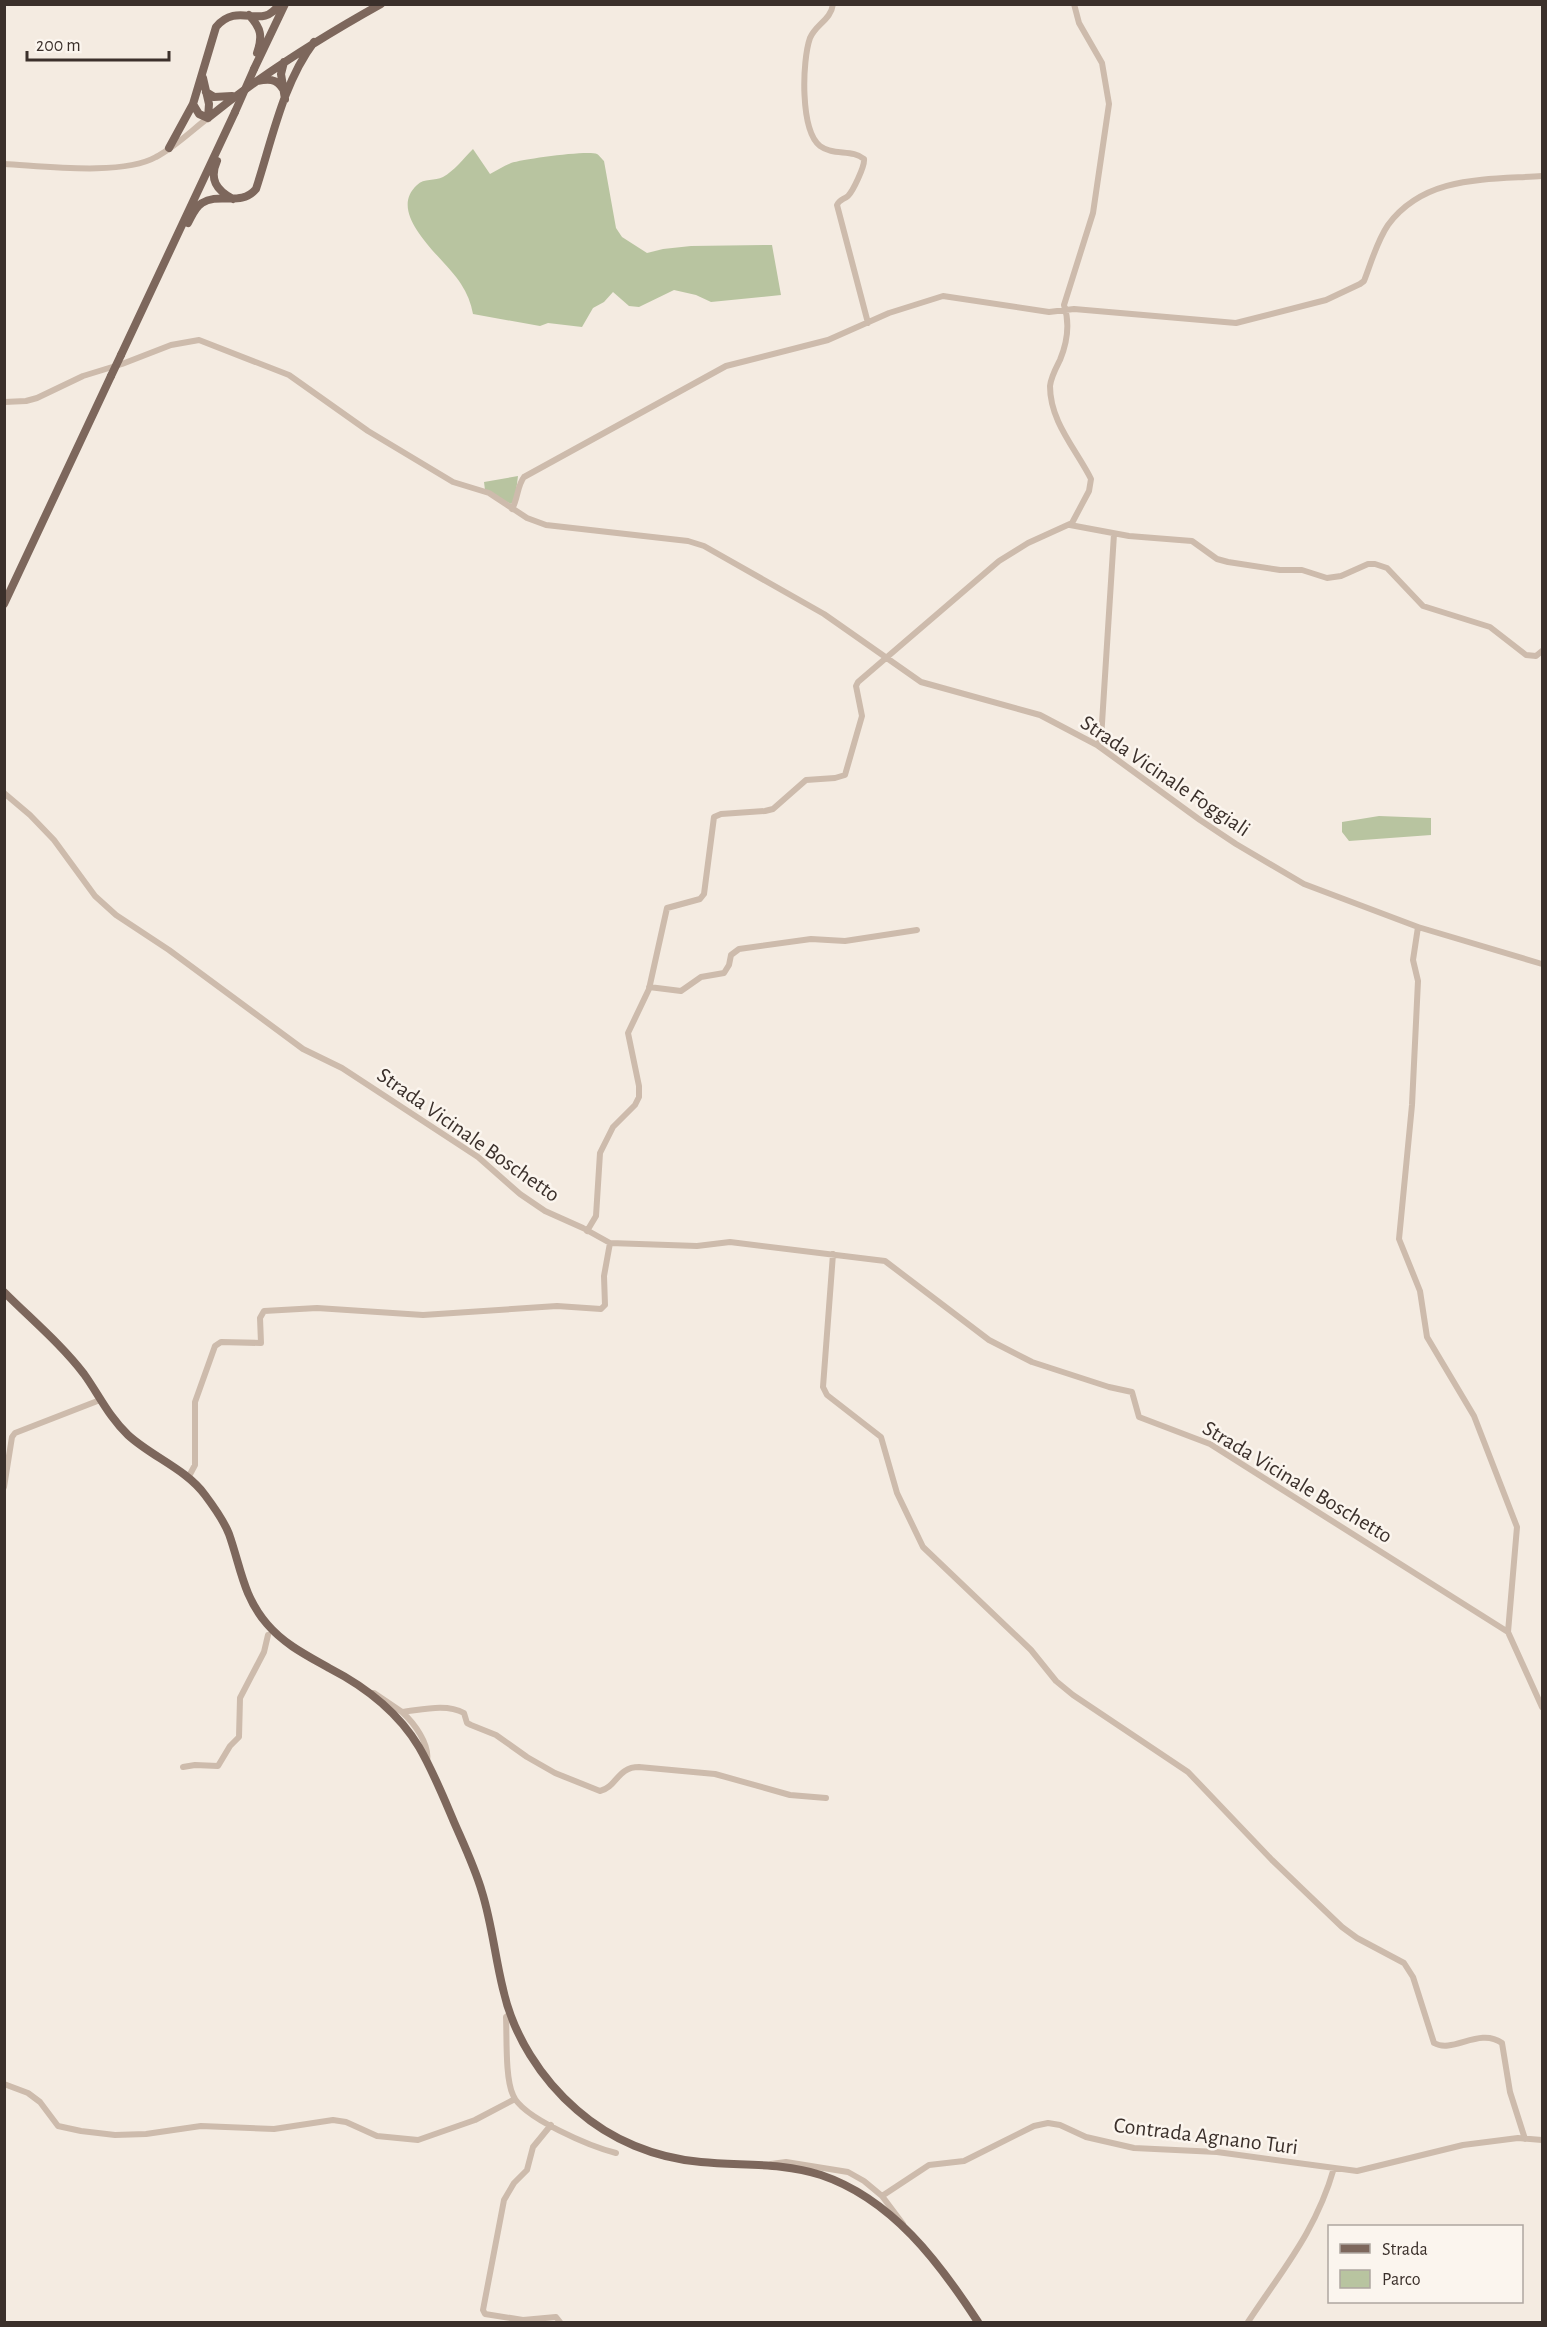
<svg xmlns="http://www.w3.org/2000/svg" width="1547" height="2327" viewBox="0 0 1547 2327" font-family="'Alegreya Sans',sans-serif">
	<rect width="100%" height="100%" fill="#f4ebe1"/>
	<path fill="#b8c4a0" d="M473 149 490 174C497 170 504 166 511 163 523 159 588 150 597 154 599 155 602 159 604 161L616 228 622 237 647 253 663 249 691 246 772 245 781 295 711 302 696 295 674 290 639 307 629 306 613 292 604 302 593 308 582 327 548 323 540 326 473 314C471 303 467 293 461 284 448 261 384 215 417 185 424 178 435 181 443 177 454 171 464 158 473 149Z
		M518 476 515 500 511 504 485 490 484 482Z
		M1379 816 1431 818V835L1349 841 1342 832V822Z"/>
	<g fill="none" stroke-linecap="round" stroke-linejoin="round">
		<path stroke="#cdbbac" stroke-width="6" d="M833 4C831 20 816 24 810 38 802 61 800 130 820 146 833 156 853 149 864 159 865 166 853 191 848 196 843 200 840 199 837 205L868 323
			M4 164C44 166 122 176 156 157 175 147 191 131 208 118
			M4 402 26 401 37 398 83 376 122 364 171 345 199 340 289 375 368 431 453 482 489 493 527 518 546 525 688 541 704 546 824 614 921 682 1040 715 1097 745 1200 820 1236 844 1304 884 1418 927 1542 964
			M512 509C518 499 517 486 524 477L726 366 828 340 889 313 943 296 1049 312 1074 309 1236 323 1326 300 1360 284 1364 281C1371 263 1377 241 1388 225 1425 175 1487 180 1542 176
			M1070 525 1129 536 1192 541 1217 559 1228 562 1280 570H1302L1327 578 1341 576 1368 564H1375L1387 568 1423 606 1490 627 1526 655 1536 656 1542 651
			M1097 745 1101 739 1114 534
			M4 793 30 815 54 840 95 896 116 915 169 950 303 1049 342 1068 478 1157 520 1194 545 1211 583 1228 610 1243 697 1246 730 1242 885 1261 989 1340 1032 1362 1109 1387 1132 1392 1139 1417 1210 1444 1508 1632
			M1418 927 1413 960 1418 981 1412 1105 1399 1239 1420 1291 1427 1337 1474 1416 1517 1527 1508 1632 1542 1707
			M649 987 681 991 701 977 724 973 729 965 731 955 739 949 811 939 845 941 917 930
			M587 1231 596 1216 600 1153 613 1127 635 1105 639 1097V1086L628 1033 649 989 667 908 700 899 704 894 714 817 721 814 765 811 773 809 806 780 835 778 845 775 862 716 856 686 858 682 999 561 1028 543 1072 523 1089 491 1091 479C1076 449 1050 422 1050 386 1051 377 1056 368 1060 360 1067 343 1070 323 1064 305L1093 213 1109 104 1102 63 1079 23 1074 4
			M833 1254 823 1387 827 1395 881 1437 897 1493 923 1547 1031 1650 1056 1681 1073 1695 1188 1772 1272 1860 1342 1927 1357 1938 1404 1963 1413 1977 1434 2043C1453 2054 1479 2027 1502 2043L1510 2092 1525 2139
			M188 1478 195 1465V1402L215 1346 221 1342 261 1343 260 1318 264 1311 317 1308 423 1315 557 1306 601 1309 605 1305 604 1276 610 1243
			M4 1487 12 1437 15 1433 100 1400
			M370 1693H374L402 1712
			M427 1761C430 1744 414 1723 402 1712 421 1710 446 1703 464 1713L467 1723 471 1725 496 1735 527 1757 555 1773 600 1791C617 1787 617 1767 639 1767L715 1774 790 1795 826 1798
			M183 1767 195 1765 218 1766 230 1746 239 1737 240 1698 264 1652 268 1635
			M510 2014 506 2017C507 2037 505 2078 513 2095 522 2118 592 2147 616 2153
			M4 2084 28 2093 40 2102 58 2126 81 2131 115 2135 146 2134 201 2126 274 2129 333 2120 346 2122 377 2136 418 2140 475 2120 515 2099
			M551 2125 533 2147 527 2170 514 2183 504 2200 483 2310 485 2314 523 2320 556 2317 560 2322
			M771 2164 786 2162 848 2172 864 2181 882 2196 903 2224
			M882 2196 929 2165 964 2161 1034 2126 1048 2123 1060 2125 1086 2137 1134 2148 1217 2152 1357 2171 1463 2145 1518 2138 1542 2140
			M1248 2322C1283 2269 1316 2231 1334 2168"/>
		<path stroke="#7d675c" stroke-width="8" d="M249 15C261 28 263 36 257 53
			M284 62 281 74 285 99
			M254 69 285 4
			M203 78 209 104 208 118
			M257 81C268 79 276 78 283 89
			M206 92 214 97 232 96
			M193 104 199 114 208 118
			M208 118C262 74 320 38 381 4
			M169 148 193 104 216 27C239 0 262 32 279 4
			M217 161C209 179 216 190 233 199
			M188 223C192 216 195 207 202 203 219 192 241 207 256 189 272 140 283 83 314 42
			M121 355 235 112
			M4 604 111 376
			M4 1292C31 1319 61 1344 84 1374 99 1395 109 1417 128 1435 152 1457 186 1469 205 1495 214 1507 224 1521 229 1534 241 1568 243 1596 267 1624 284 1644 306 1655 329 1668 364 1686 398 1712 419 1747 433 1771 443 1796 454 1822 464 1845 475 1868 482 1892 492 1924 495 1957 503 1989 513 2035 541 2079 577 2110 611 2140 655 2158 701 2162 741 2166 782 2162 821 2175 892 2199 939 2262 978 2322"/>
		<path stroke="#7d675c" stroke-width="8" d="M235 112 254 69
			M111 376 121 355"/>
	</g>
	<g text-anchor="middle" stroke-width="5" stroke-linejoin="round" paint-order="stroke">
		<g font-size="22" fill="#3b302b" stroke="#fbf5ee">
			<text transform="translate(1166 775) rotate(34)" y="8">Strada Vicinale Foggiali</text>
			<text transform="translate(469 1134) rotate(35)" y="8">Strada Vicinale Boschetto</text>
			<text transform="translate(1298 1481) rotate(31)" y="8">Strada Vicinale Boschetto</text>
			<text transform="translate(1206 2135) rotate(7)" y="8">Contrada Agnano Turi</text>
		</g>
	</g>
	<rect width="1547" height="2327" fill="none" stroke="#3b302b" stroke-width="12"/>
	<rect x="1328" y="2225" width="195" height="78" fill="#fbf5ee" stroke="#aea6a0" stroke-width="1.5"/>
	<rect x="1340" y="2244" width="30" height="9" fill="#7d675c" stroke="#aea6a0" stroke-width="1.5"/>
	<text x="1382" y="2255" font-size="18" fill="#3b302b">Strada</text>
	<rect x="1340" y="2270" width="30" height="18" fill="#b8c4a0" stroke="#aea6a0" stroke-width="1.5"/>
	<text x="1382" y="2285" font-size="18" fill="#3b302b">Parco</text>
	<path d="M27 51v9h142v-9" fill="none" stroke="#3b302b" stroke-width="3"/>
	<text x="36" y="51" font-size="18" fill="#3b302b" stroke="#fbf5ee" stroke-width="4.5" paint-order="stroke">200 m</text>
</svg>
